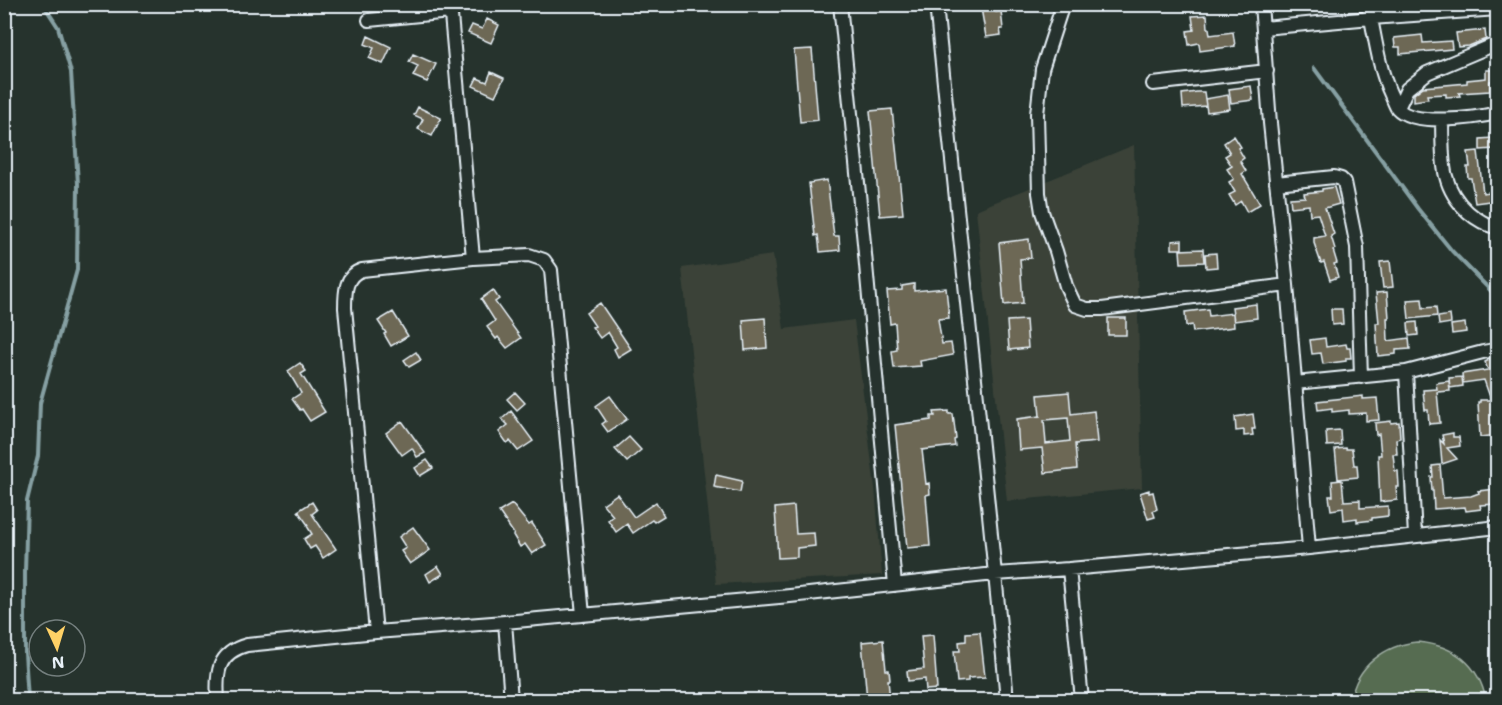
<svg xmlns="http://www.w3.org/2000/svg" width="1502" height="705" viewBox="0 0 1502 705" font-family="'Shantell Sans',sans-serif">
	<rect width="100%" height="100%" fill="#26332d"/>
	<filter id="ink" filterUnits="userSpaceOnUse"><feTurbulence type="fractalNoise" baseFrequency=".0167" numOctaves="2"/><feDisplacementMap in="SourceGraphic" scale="12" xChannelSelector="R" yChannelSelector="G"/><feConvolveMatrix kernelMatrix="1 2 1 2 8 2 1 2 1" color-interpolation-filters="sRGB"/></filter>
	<g filter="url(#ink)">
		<path fill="#3b4339" d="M1134 145 1142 488 1007 501 976 210Z
			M773 255 784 329 854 320 875 488 882 575 716 584 682 268Z"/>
		<path fill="#566c51" stroke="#9faea4" stroke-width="1.5" d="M1417 642C1454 645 1479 664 1486 700H1351C1356 666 1385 645 1417 642Z"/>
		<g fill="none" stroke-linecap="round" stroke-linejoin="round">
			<path stroke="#86a0a3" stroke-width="4" d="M1314 68 1418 209 1452 251 1498 298
				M28 700 25 653V572L27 501 38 456 40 403 77 270 78 184 71 72 58 27 43 4"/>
		</g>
		<path fill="#6d6755" stroke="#e8f1f8" stroke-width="1.5" fill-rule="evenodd" d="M996 6V12L1001 11 1003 29H1000L1001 35 986 37 981 8Z
			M1207 15 1208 28H1209L1210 35 1233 32 1235 46 1200 51 1199 43 1189 45 1187 31 1194 30 1192 16Z
			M487 19 499 25 491 43 468 33 472 25 482 29Z
			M1485 30 1486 39 1469 46 1458 47 1456 33Z
			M1422 35 1423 43 1451 41 1452 49 1400 54V47H1395L1394 38Z
			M368 36 391 47 383 64 369 58 374 48 365 44Z
			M812 49 818 120 800 122 794 50Z
			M413 54 436 64 427 82 413 76 418 66 409 62Z
			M1486 70H1497V81H1490V91L1459 93 1460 96 1446 97V94L1427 95 1428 99 1414 101V94L1423 87 1467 83V80L1486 78Z
			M491 72 504 78 495 96 473 86 477 78 487 82Z
			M1251 86 1253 100 1231 103 1229 89Z
			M1197 92H1204L1206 106 1183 108 1182 94Z
			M1228 95 1230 109 1207 112 1205 99Z
			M418 107 441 118 432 136 418 129 423 119 414 115Z
			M892 109 903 214 880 216 870 111Z
			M1234 136 1241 147 1238 148 1244 158 1240 161 1246 171 1242 174 1260 204 1247 212 1241 201 1235 205 1229 195 1235 192 1229 182 1234 179 1227 169 1232 166 1225 156 1230 153 1224 143Z
			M1493 138 1494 149 1480 150V139Z
			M1478 151 1483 193 1497 191V200L1475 203 1471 178H1468L1467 167H1470L1468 152Z
			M827 180 834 236H839L840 250 820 252 818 235 815 236 809 183Z
			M1334 187 1339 204 1325 208 1334 234 1331 236 1335 249 1333 250 1337 263 1334 264 1338 277 1330 280 1324 262 1321 263 1314 243V238L1325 236 1318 214 1310 215 1309 205 1291 207 1290 198 1305 197 1304 193 1322 191V189Z
			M1029 239 1031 258 1020 259 1023 303 1004 305 999 243Z
			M1182 240V249H1172V241Z
			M1203 249 1204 262 1181 263 1180 250Z
			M1216 253 1217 267 1206 268 1205 254Z
			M1390 261 1393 287 1383 288 1380 262Z
			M914 284V291L946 288 949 318 938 319 942 344 951 343 953 355 920 361 921 366 894 368 892 351 897 350 895 323 890 324 887 291 902 290V286Z
			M493 290 499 299 495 302 521 338 507 348 498 337 496 339 487 327 495 321 481 299Z
			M1387 292 1389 318H1387L1388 341 1409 338 1410 349 1396 350V354L1378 356 1376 323H1379L1376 293Z
			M1422 299 1423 308 1436 307 1437 316 1409 319 1407 300Z
			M600 303 631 349 618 357 614 349 617 347 608 332 600 338 592 327 595 326 586 313Z
			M1256 304 1257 318 1234 321 1232 307Z
			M1208 309 1209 316 1233 313 1234 327 1193 332 1192 325 1186 326 1185 312Z
			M1331 309H1342L1343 324 1332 325Z
			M393 312 408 336 391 346 384 334 386 333 378 321Z
			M1450 315 1451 323 1439 325 1438 317Z
			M765 318 767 348 745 350 743 320Z
			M1108 318H1126V335H1108Z
			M1026 320 1028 348 1009 350 1007 321Z
			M1417 322 1418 335 1409 336 1408 323Z
			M1465 323 1466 332 1452 334 1451 325Z
			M1325 338 1326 347 1346 344 1347 348H1350L1351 358H1346V361L1323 364 1321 353 1312 354 1310 340Z
			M416 352 421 360 409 367 404 360Z
			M1494 358 1497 367V371L1495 372 1497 379V435L1480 437 1478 402H1480V400H1491L1484 380 1463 383 1462 374 1488 370 1485 362Z
			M300 363 306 371 301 374 325 412 310 421 302 409 300 410 292 399 301 393 288 371Z
			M1462 377 1463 386 1450 388 1449 378Z
			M1449 381 1450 391 1437 392 1440 423 1429 424 1428 410H1425L1423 390 1437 389 1436 383Z
			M515 392 525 403 517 410 507 399Z
			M1069 392 1071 414 1094 411 1097 442 1075 444 1077 469 1045 473 1042 448 1019 450 1017 419 1040 416 1038 395ZM1068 418 1070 441 1046 444 1044 420Z
			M610 396 627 419 608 432 602 424 606 421 596 406Z
			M1363 396V399L1377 398 1379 420 1366 421V413L1349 414V410L1332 412V408L1318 410 1317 401Z
			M511 411 533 441 518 451 510 441 507 443 499 432 508 425 502 419Z
			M949 411V414H953L956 439 954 440 955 446 922 450 926 484 929 483 930 494 926 495 930 546 907 548 895 425 931 420V416H935L934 412Z
			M1253 414 1255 429H1252L1253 435 1244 436V430L1236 431 1235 417Z
			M402 421 425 453 417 457 412 448 402 455 386 433Z
			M1391 421V423L1399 422 1400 438 1396 439 1397 454H1393L1395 471H1398L1399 487H1396L1397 500 1380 502 1378 455H1381L1379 434 1376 435 1375 423Z
			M1340 430 1341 445 1327 446 1326 431Z
			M1453 433V437H1459L1460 446 1447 448 1457 459 1442 464 1440 440 1444 444 1442 435Z
			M629 437 641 450 627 462 615 449Z
			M1346 448V449H1352L1354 465H1357L1358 477 1338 479 1335 449Z
			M427 460 433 468 420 476 415 468Z
			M1440 465 1443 498 1471 496 1479 493 1478 491 1497 489V504L1480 505 1481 509 1466 511 1465 507 1434 509 1433 491H1432L1431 477H1433L1432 466Z
			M716 475 742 481 740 492 714 487Z
			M1342 480 1344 501 1360 500V508L1388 506V516L1372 518V520L1357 522V518L1344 520 1343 508 1331 510 1329 496H1333L1332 481Z
			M1149 490V493L1153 492 1157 509 1153 511 1155 517 1148 519 1140 493Z
			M617 494 634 517 656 502 664 516 654 522 652 520 633 533 627 524 616 532 608 520 613 516 603 504Z
			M312 502 317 510 312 514 336 549 323 558 315 546 310 549 304 539 312 534 307 526 308 525 298 511Z
			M512 504 529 525 532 523 546 545 532 554 525 544 520 547 513 535 514 534 499 512Z
			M794 506 796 534 814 533 815 546 797 548V557L778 558 775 508Z
			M413 527 430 550 410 564 401 551 406 548 399 537Z
			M438 566 443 574 430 582 426 574Z
			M980 632 985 677 968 678V681L957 682 954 651H960L959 642 966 641V633Z
			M933 635 937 689 926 690 925 679 908 681 907 671 924 669 921 636Z
			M883 640 886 670H889L890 680H888L890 700H867L862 642Z"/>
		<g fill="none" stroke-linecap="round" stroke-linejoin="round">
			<defs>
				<path id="street" d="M450 4 473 258
					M840 4 864 243 895 585
					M936 4C959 237 986 468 1007 700
					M1063 4 1042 69 1037 114 1039 193 1042 212 1056 251 1066 286 1075 305 1087 309H1102L1287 285
					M1261 4 1270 123 1287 285 1309 548
					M1368 4C1375 35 1378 67 1391 95 1393 99 1395 105 1397 108 1414 127 1475 118 1498 113
					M369 20 450 12
					M1263 28 1371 18 1498 9
					M1153 84 1267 71
					M1398 108 1407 89 1427 73 1498 43
					M1442 120C1443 156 1439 186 1468 212 1477 220 1486 225 1498 228
					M1276 183 1334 177 1341 179 1344 182 1357 247 1361 377
					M1406 372 1415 536
					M1295 383 1406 372 1483 352 1494 350 1498 351
					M1069 569 1082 700
					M505 622 511 700
					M376 632 345 308C345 293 345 275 362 270L473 258 529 255 544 260 551 270 583 615
					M218 700C216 673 217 653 247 645L376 632 505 622 790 596 995 574 1069 569 1309 548 1498 527"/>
			</defs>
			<use href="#street" stroke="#e8f1f8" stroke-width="16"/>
			<use href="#street" stroke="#26332d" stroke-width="12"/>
		</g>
	</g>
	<rect width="1502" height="705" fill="none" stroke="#26332d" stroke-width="24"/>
	<rect x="12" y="12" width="1478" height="681" fill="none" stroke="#e8f1f8" stroke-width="2" filter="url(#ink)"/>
	<g transform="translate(57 648) rotate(176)"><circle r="28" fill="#26332d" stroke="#747f7e" stroke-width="1.5"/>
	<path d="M0-4.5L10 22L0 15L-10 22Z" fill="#ffd166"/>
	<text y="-9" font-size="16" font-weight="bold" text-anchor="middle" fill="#e8f1f8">N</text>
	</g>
</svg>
